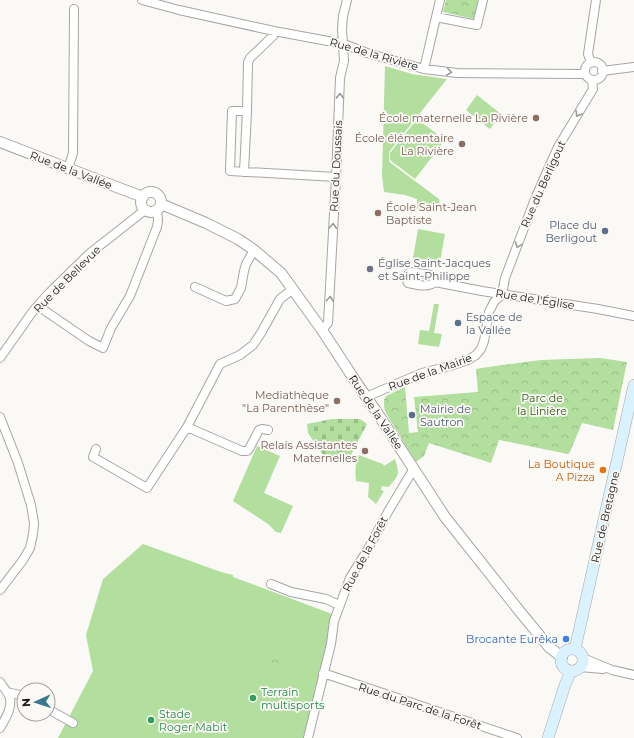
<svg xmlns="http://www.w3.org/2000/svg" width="634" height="738" viewBox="0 0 634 738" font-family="Montserrat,sans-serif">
	<defs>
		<pattern id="cemetery-stones" width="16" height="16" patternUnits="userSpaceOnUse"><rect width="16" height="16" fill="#b2de9e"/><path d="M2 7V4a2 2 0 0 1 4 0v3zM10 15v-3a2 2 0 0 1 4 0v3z" fill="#98be88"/></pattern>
		<pattern id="park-crowns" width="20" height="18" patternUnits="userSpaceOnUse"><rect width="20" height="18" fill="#b2de9e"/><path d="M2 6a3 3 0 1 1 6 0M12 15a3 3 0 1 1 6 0" fill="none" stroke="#98be88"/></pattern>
	</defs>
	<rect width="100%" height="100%" fill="#fbf9f6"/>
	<path fill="#b2de9e" d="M385 66 412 74 447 79 389 152V161L392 164 439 199 440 210 426 207 423 211 417 209V199L405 195 384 192 382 176Z
		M477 95 501 114 490 129 466 110Z
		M417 119 445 140 415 179 390 160V153Z
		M418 229 445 234 440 262 413 258Z
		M434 304H439L434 333 442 334 439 347 418 344 420 330 429 331Z
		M257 446 280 456 264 493 293 506 281 533 276 532 268 524 233 501Z
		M359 455 369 459 383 464 384 466 395 459C400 475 399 475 389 487L382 486 381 490 384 491 376 504 368 497 369 483 356 481C355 471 355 464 359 455Z
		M143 544 221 572 233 575V577L332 614 329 638 303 738H58L93 671 86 635 103 579Z"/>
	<path fill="url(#cemetery-stones)" d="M332 419H360L367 424 351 455 343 459 328 458 323 455 308 433 307 424Z"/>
	<path fill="url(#park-crowns)" d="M446 0H478L474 19 443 12Z
		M600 358 627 362 613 430 582 423 570 452 568 454 499 440 491 463 429 443 424 456 416 462 387 415 385 411 384 406V400L386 396 405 387 409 433 418 432 414 397 478 392 476 369 495 366 541 360Z
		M274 647 277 648 282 655 290 657C287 672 280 669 268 666Z"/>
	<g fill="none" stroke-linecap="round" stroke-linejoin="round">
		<defs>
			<path id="minor" d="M142 0 179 10 274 31 344 44 367 53 424 69 457 73 585 74
				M436 17 477 25 483 0
				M585 71a9 9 0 1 1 18 0a9 9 0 1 1-18 0Z
				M591 63 588 54 596 0
				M424 69 440 0
				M602 71 634 67
				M247 111H232L230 171 336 177
				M68 169 73 153 74 9
				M244 172 247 111 248 62 250 58 273 36 274 31
				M435 282 433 277 431 275 411 272C407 273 406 280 408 283 418 285 427 288 435 282L482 291 598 309 634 316
				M195 287 226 301 235 299 241 288 244 271 246 264 254 250
				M502 294 505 278 535 199 545 176 558 147 593 89 592 80
				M38 306 89 341 103 348 111 328 130 296 157 227 158 221 157 210
				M322 330 328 323 336 177 340 78 344 61 342 29 343 16 347 0
				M0 358 33 311 49 293 89 254 145 210
				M366 397 422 373 450 366 468 360 476 355 481 349 484 341 489 312 494 302 502 294
				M0 417 18 463 31 505 34 523 33 534 30 548 23 560 0 590
				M187 427 242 451H247L249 449 259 430 262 429 268 430
				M96 449 93 457 147 488 187 427 220 364 240 355 253 345 261 333 280 299 293 289
				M271 584 291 592 326 599 339 605
				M583 658 612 670 634 675
				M580 667 603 669
				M323 673 517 738
				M0 682C3 687 8 692 10 698 12 709 5 719 0 728
				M7 692 24 696
				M48 709 73 723
				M308 738 331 644 334 621 350 578 368 549 389 510 413 470"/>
			<path id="tertiary" d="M0 142 106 183 143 197
				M141 202a10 10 0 1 1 20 0a10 10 0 1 1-20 0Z
				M161 204 206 223 238 239 254 250 281 273 322 330 356 382 378 414 445 517 521 613 549 647 562 657"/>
			<path id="secondary" d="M575 649 634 385
				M561 660a11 11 0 1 1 22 0a11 11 0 1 1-22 0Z
				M548 738 565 685 571 671"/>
		</defs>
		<use href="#minor" stroke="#a7a5a3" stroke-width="10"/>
		<use href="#tertiary" stroke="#a7a5a3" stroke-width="12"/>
		<use href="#secondary" stroke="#a7a5a3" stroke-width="12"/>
		<use href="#minor" stroke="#fff" stroke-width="8"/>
		<use href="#tertiary" stroke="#fff" stroke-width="10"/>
		<use href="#secondary" stroke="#daf2fd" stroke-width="11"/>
	</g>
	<defs><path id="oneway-chevron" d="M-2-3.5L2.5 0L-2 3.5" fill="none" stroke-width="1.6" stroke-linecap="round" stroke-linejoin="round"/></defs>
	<g stroke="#999898">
		<use href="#oneway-chevron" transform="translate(449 72) rotate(8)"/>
		<use href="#oneway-chevron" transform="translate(340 96) rotate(-88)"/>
		<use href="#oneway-chevron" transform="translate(578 114) rotate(121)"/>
		<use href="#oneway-chevron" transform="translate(333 226) rotate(-87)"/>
		<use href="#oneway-chevron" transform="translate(518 245) rotate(111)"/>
		<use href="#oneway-chevron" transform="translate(330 299) rotate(-86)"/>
	</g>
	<g fill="#8d6e63" stroke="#fbf9f6" stroke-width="1.5">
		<circle cx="536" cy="118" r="4"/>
		<circle cx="462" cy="144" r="4"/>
		<circle cx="378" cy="213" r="4"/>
		<circle cx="337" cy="401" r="4"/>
		<circle cx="365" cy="451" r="4"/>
	</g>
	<g fill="#5c6f8a" stroke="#fbf9f6" stroke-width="1.5">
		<circle cx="605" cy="231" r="4"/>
		<circle cx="458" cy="323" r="4"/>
		<circle cx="412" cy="415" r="4"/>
	</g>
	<circle fill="#6b7280" stroke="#fbf9f6" stroke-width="1.5" cx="370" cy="269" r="4"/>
	<circle fill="#e8710a" stroke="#fbf9f6" stroke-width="1.5" cx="603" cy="470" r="4"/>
	<circle fill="#3f7fe0" stroke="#fbf9f6" stroke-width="1.5" cx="566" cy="639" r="4"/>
	<g fill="#2e9e5b" stroke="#fbf9f6" stroke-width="1.5">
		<circle cx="253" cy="698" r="4"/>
		<circle cx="151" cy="720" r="4"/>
	</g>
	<g text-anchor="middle" stroke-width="3.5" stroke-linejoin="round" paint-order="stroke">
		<g font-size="11" fill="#1c1b1a" stroke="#fbf9f6">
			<text transform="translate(374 54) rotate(16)" y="4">Rue de la Rivière</text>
			<text transform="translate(336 166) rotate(-87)" y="4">Rue du Doussais</text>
			<text transform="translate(71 170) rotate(21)" y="4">Rue de la Vallée</text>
			<text transform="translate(543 184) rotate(-66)" y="4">Rue du Berligout</text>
			<text transform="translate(67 279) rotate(-45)" y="4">Rue de Bellevue</text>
			<text transform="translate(535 299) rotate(9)" y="4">Rue de l'Église</text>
			<text transform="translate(430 372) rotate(-20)" y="4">Rue de la Mairie</text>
			<text transform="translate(376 412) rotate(56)" y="4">Rue de la Vallée</text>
			<text transform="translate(605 517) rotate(-77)" y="4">Rue de Bretagne</text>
			<text transform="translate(365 554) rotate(-62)" y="4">Rue de la Forêt</text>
			<text transform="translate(420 706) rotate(18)" y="4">Rue du Parc de la Forêt</text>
		</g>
		<g font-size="11" fill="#785e54" stroke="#fbf9f6" text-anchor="end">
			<text x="528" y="122">École maternelle La Rivière</text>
			<text x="454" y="142">École élémentaire<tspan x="454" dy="13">La Rivière</tspan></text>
			<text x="386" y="211" text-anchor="start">École Saint-Jean<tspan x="386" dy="13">Baptiste</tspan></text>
			<text x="329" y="399">Mediathèque<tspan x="329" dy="13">"La Parenthèse"</tspan></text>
			<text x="357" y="449">Relais Assistantes<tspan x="357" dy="13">Maternelles</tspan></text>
		</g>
		<g font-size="11" fill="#4e5e75" stroke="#fbf9f6" text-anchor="start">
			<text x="597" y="229" text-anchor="end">Place du<tspan x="597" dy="13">Berligout</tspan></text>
			<text x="466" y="321">Espace de<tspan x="466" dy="13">la Vallée</tspan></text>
			<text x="420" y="413">Mairie de<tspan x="420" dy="13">Sautron</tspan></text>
		</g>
		<g font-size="11" fill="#5b616d" stroke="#fbf9f6" text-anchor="start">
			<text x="378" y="267">Église Saint-Jacques<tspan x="378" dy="13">et Saint-Philippe</tspan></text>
		</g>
		<g font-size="11" fill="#2c5a0d" stroke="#fbf9f6">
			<text x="542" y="402">Parc de<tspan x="542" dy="13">la Linière</tspan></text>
		</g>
		<g font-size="11" fill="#c56008" stroke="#fbf9f6" text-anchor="end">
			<text x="595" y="468">La Boutique<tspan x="595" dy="13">A Pizza</tspan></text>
		</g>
		<g font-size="11" fill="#366cbe" stroke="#fbf9f6" text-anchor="end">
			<text x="558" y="643">Brocante Eurêka</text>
		</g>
		<g font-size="11" fill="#27864d" stroke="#fbf9f6" text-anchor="start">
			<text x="261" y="696">Terrain<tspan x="261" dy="13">multisports</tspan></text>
			<text x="159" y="718">Stade<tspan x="159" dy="13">Roger Mabit</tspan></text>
		</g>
	</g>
	<g transform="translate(36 702) rotate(267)"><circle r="19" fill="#fbf9f6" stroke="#a2a09e"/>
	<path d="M0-3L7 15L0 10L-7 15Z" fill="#387a8b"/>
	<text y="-6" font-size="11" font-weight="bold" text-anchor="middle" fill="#1c1b1a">N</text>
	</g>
</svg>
